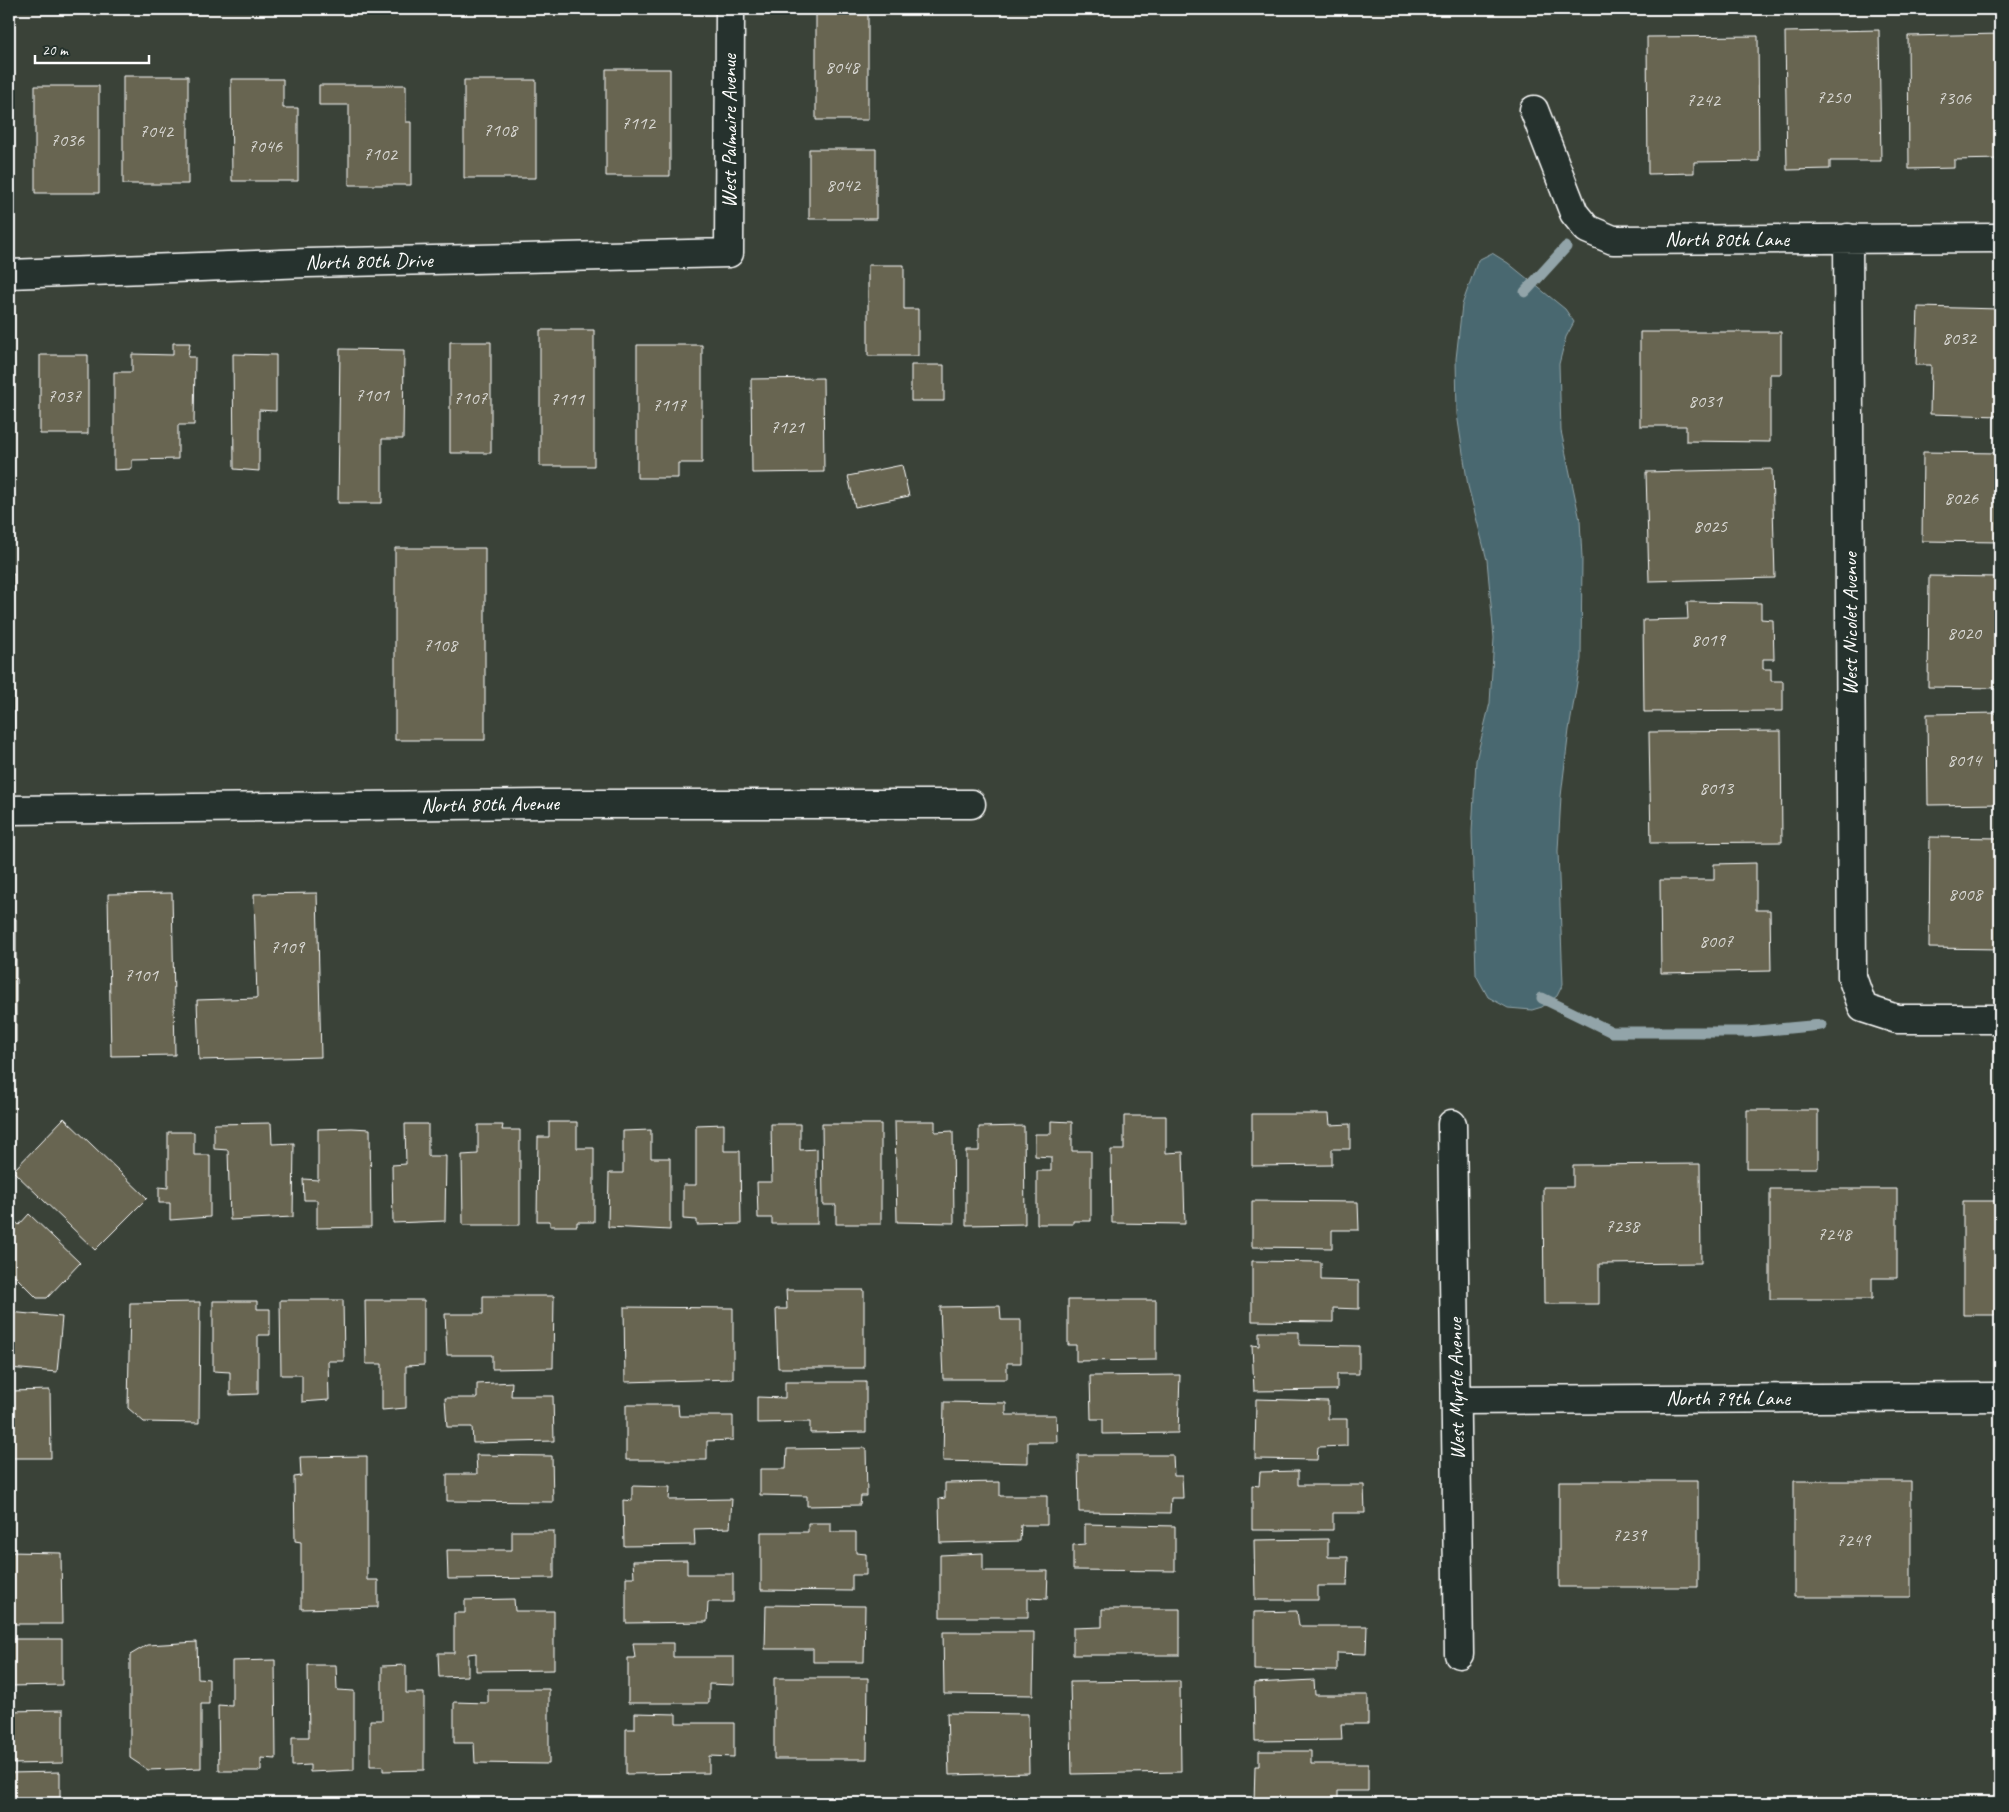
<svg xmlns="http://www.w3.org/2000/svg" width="2009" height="1812" viewBox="0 0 2009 1812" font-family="Caveat,sans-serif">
	<rect width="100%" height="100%" fill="#3a4238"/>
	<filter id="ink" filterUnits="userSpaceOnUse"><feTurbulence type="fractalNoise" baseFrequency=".02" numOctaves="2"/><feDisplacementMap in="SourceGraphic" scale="10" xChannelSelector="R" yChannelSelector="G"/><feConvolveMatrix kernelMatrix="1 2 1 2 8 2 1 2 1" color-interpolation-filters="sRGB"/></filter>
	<g filter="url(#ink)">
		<path fill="#496870" stroke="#92a4a9" d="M1492 253 1508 263 1565 309 1574 322 1566 337 1559 364 1561 431 1580 520 1582 558 1581 659 1569 730 1561 796 1558 851 1563 984 1557 996 1542 1007 1532 1010 1508 1008 1488 997 1476 975 1472 832 1476 760 1490 703 1494 638 1487 560 1468 486 1457 414 1456 359 1462 305 1478 260Z"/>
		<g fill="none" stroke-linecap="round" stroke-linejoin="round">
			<path stroke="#92a4a9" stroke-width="11" d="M1525 292 1566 247
				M1542 998 1612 1032H1747L1821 1025"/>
		</g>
		<path fill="#676551" stroke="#fff" d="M816 12H868V120H816Z
			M1879 30 1881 161H1830V169L1787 170 1785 32Z
			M2000 34V159L1954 160V168L1909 169 1908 36Z
			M1758 36 1759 161 1694 162V173L1648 174 1647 37Z
			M606 69H670V176H606Z
			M123 76H188V184H123Z
			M231 79H283V108H298V181H232Z
			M464 80H536V178H464Z
			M319 85H406V122H411V185H349V105H319Z
			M35 86H99V193H35Z
			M809 149H876V219H809Z
			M868 265H904V309H918V356H868Z
			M1918 307 2000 309V416L1930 414 1931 365H1916Z
			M540 330H594V466H540Z
			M1640 332H1781V374H1770V442L1686 441V426H1640Z
			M450 342H491V453H450Z
			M173 343H190L188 357H195L194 425H178V459L132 460V469L114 470V372H132V354L173 355Z
			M637 345H702V463H678V478H637Z
			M340 349 404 350 403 439H382V503H338Z
			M233 354 276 355V411L259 410V471L234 469Z
			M40 355H88V434H40Z
			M911 365H944V401H911Z
			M823 378 824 472 752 473 751 379Z
			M1923 452 2000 453V542L1922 541Z
			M902 465 909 496 855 507 848 476Z
			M1772 469 1775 578 1649 581 1646 472Z
			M395 548H485V740H395Z
			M9 574H14V731H9Z
			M1929 576 2000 577V688L1928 687Z
			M1687 602 1761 603V619L1773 620 1774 659H1763V669H1771V681H1783V711L1644 712 1643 620 1688 619Z
			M2000 713V804L1928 805 1927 714Z
			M1781 731 1782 842 1651 843 1649 732Z
			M1930 837 2000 838V949L1929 948Z
			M1756 863V910H1770L1771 971 1661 973 1660 880H1714V864Z
			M172 893 175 1055 111 1056 108 894Z
			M317 893 321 1057 199 1060 197 1000 257 998 254 894Z
			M9 919H16V1043H9Z
			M1747 1110H1818V1168H1747Z
			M1252 1114H1329L1330 1125 1350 1124V1149H1332V1165L1252 1166Z
			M1124 1116H1166V1153L1183 1152 1185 1224 1112 1223 1111 1150H1124Z
			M64 1118 147 1198 95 1250 13 1171Z
			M895 1121H935V1132L953 1131 954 1223 897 1222Z
			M1051 1121 1072 1122V1151H1091V1221H1073V1224H1037V1171H1051V1157L1035 1156V1134H1051Z
			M549 1122H577V1148H594V1222H577V1226H550V1221H537L538 1137H549Z
			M271 1123 272 1144 294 1143 293 1217 230 1220 228 1150 214 1149V1124Z
			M405 1124H428V1156H446L445 1221 393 1223 392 1165 406 1164Z
			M724 1124V1151H740L741 1224 697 1225V1220L683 1219V1185H696V1125Z
			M771 1124H800V1150L817 1149V1224H772V1218H758L757 1182H772Z
			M822 1124H881V1224H836V1205H823Z
			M478 1125H503L502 1130H520V1225H463L462 1155 478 1154Z
			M1024 1126 1025 1224 966 1225V1151H979V1127Z
			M352 1128 370 1129 371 1227 317 1228V1200H304L303 1179 318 1180V1129Z
			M651 1130V1158H670V1230L608 1227 609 1173H623V1131Z
			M168 1132H194V1155H210V1217L170 1220V1203H159V1187L168 1188Z
			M1700 1164 1701 1263 1599 1264V1304H1544L1543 1187H1573V1165Z
			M1770 1189H1897V1278H1872V1299H1770Z
			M1252 1201 1358 1202 1359 1230H1332V1248L1252 1247Z
			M1963 1201H2000V1315H1963Z
			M29 1214 80 1263 47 1298H37L9 1270V1216L19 1225Z
			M1252 1261 1321 1262V1280L1359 1281V1309L1333 1308V1322L1252 1321Z
			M786 1290H864V1368H778L776 1309H787Z
			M483 1296H554L553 1368 492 1369V1355H447L445 1314H483Z
			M280 1300H343L344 1361H328L329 1400 302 1402V1375H281Z
			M365 1300H424V1365L406 1366V1408L382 1410V1364H366Z
			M1068 1300H1156V1360L1076 1361V1345H1068Z
			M213 1301H257V1309H270V1335H258V1394L230 1395V1372L213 1371Z
			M200 1302 199 1423 144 1422 128 1408 130 1303Z
			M1000 1306 1001 1320H1021V1363H1007V1379H943L940 1307Z
			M624 1307 733 1308V1379L625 1382Z
			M9 1312 62 1317 57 1372 9 1368Z
			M1259 1332H1299V1345L1359 1346V1374H1337V1390L1254 1391 1252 1345 1259 1346Z
			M1180 1375 1178 1433 1103 1434V1419H1091L1090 1376Z
			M512 1382 511 1396H553L554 1441 473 1443 472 1427H447L445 1398H477V1384Z
			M785 1382H866V1432L810 1433V1422L757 1423V1397L785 1398Z
			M50 1390 51 1458H9V1391Z
			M1256 1399 1328 1401V1419H1347V1446L1318 1447 1317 1460 1255 1459Z
			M944 1402 1006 1403V1415H1056L1057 1442H1028V1463L943 1461Z
			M626 1405H678L679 1416H733V1440L707 1441V1460H626Z
			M866 1448 867 1496H861L860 1505 807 1506V1496L760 1495V1469H786L787 1449Z
			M476 1455 552 1456 553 1502 447 1501V1474H477Z
			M1078 1455H1173L1174 1476H1182L1183 1498H1171L1170 1513 1079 1512Z
			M367 1456V1580H378V1607L301 1609V1542L295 1541 294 1477 301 1476 300 1457Z
			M1298 1471V1485H1364L1365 1513H1333V1530H1252V1485L1259 1486 1260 1472Z
			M1559 1481H1698V1587H1559Z
			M1794 1481H1911V1597H1794Z
			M1000 1482V1496H1047V1525H1021L1020 1541 940 1543 939 1499 945 1498V1483Z
			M632 1486 670 1487 669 1500 732 1499 730 1528 694 1529 695 1545 624 1546 623 1500 632 1501Z
			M808 1523H831V1532H856V1553L866 1554V1575H852V1591L761 1590V1532H808Z
			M1085 1524 1175 1526V1571L1073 1570V1545L1085 1544Z
			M512 1531H554V1578L448 1579 447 1550H512Z
			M1328 1539V1557H1348L1347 1586H1318V1600H1255L1254 1540Z
			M9 1552 61 1553 62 1624H9Z
			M983 1553V1571H1048L1047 1599 1028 1598V1617H940V1555Z
			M687 1560V1574H733V1602H708L707 1622 626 1623V1577H634L633 1561Z
			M514 1599 515 1611H554V1670L476 1671V1653L468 1654V1676L439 1677 438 1653H454V1613H465V1600Z
			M766 1605 865 1606 864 1662H813V1649H765Z
			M1102 1609H1180V1655H1073V1628L1102 1627Z
			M1297 1611 1299 1626H1367L1366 1654 1337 1653V1671L1254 1670V1612Z
			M943 1632H1034L1033 1695 944 1694Z
			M9 1639H62V1685L9 1686Z
			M197 1642 198 1678 209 1679V1704H201V1768L148 1770 130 1758V1655L147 1645Z
			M633 1643H673V1657H734V1685L709 1684V1703H628V1658H635Z
			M275 1660 276 1759 261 1758V1771H219L218 1705 232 1706V1661Z
			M308 1665H336L337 1690 354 1691V1770L310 1772V1765L292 1766V1737H309Z
			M406 1665V1693H424V1770L383 1771V1766H370V1720H382V1666Z
			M774 1678H868L867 1759H774Z
			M1314 1680 1315 1695H1368V1724H1341L1342 1740 1255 1741 1254 1683Z
			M1180 1681 1181 1772 1072 1774 1070 1682Z
			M488 1689H549V1764L475 1763 474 1743H454V1702L488 1703Z
			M63 1710V1763L9 1764V1711Z
			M635 1713 676 1714V1723H734V1757L709 1756V1773L626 1774V1729H635Z
			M947 1713 1028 1714 1029 1773 949 1775Z
			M1259 1751H1311V1764H1368V1791H1338V1803H1254L1255 1766H1259Z
			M60 1772V1803H9V1773Z"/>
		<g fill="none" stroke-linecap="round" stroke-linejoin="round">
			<defs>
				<path id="minor" d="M1534 110 1574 213 1587 229 1613 240 2000 238
					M1848 238 1852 977 1863 1008 1897 1019H2000
					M9 274 307 263 729 253 730 9
					M9 810 540 804H971
					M1452 1124 1459 1654
					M1456 1400 2000 1397"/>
			</defs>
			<use href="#minor" stroke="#fff" stroke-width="31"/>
			<use href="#minor" stroke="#26332d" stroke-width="28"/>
		</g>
	</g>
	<g text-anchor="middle" stroke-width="4" stroke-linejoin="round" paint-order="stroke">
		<g font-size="19" fill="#d9d8d4">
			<text x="842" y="73">8048</text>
			<text x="1833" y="103">7250</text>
			<text x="1954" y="104">7306</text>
			<text x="1703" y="106">7242</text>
			<text x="638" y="129">7112</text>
			<text x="500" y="136">7108</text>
			<text x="156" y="137">7042</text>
			<text x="67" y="146">7036</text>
			<text x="265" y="152">7046</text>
			<text x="380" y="160">7102</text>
			<text x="843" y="191">8042</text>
			<text x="1959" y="344">8032</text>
			<text x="372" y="401">7101</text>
			<text x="64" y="402">7037</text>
			<text x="470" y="404">7107</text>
			<text x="567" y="405">7111</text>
			<text x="1705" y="407">8031</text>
			<text x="669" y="411">7117</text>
			<text x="787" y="433">7121</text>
			<text x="1961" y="504">8026</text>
			<text x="1710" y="532">8025</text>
			<text x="1964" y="639">8020</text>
			<text x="1708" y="646">8019</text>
			<text x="440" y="651">7108</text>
			<text x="1964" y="766">8014</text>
			<text x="1716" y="794">8013</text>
			<text x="1965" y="900">8008</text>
			<text x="1716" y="947">8007</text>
			<text x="287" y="953">7109</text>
			<text x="141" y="981">7101</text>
			<text x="1622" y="1232">7238</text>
			<text x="1834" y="1240">7248</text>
			<text x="1629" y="1541">7239</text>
			<text x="1853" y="1546">7249</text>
		</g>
		<g font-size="21" fill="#fff" stroke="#26332d">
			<text transform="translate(729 131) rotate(-90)" y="7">West Palmaire Avenue</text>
			<text x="1727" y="246">North 80th Lane</text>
			<text transform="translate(369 261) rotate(-1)" y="7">North 80th Drive</text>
			<text transform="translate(1850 624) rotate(-90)" y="7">West Nicolet Avenue</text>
			<text transform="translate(490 804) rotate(-1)" y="7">North 80th Avenue</text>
			<text transform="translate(1456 1389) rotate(-91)" y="7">West Myrtle Avenue</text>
			<text x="1728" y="1405">North 79th Lane</text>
		</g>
	</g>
	<rect width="2009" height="1812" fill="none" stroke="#26332d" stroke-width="30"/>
	<rect x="15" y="15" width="1979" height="1782" fill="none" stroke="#fff" stroke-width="2" filter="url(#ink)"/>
	<path d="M35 55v8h114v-8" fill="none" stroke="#ffffff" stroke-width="2.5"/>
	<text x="42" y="55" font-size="15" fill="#ffffff" stroke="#26332d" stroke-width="4" paint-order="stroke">20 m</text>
</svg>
